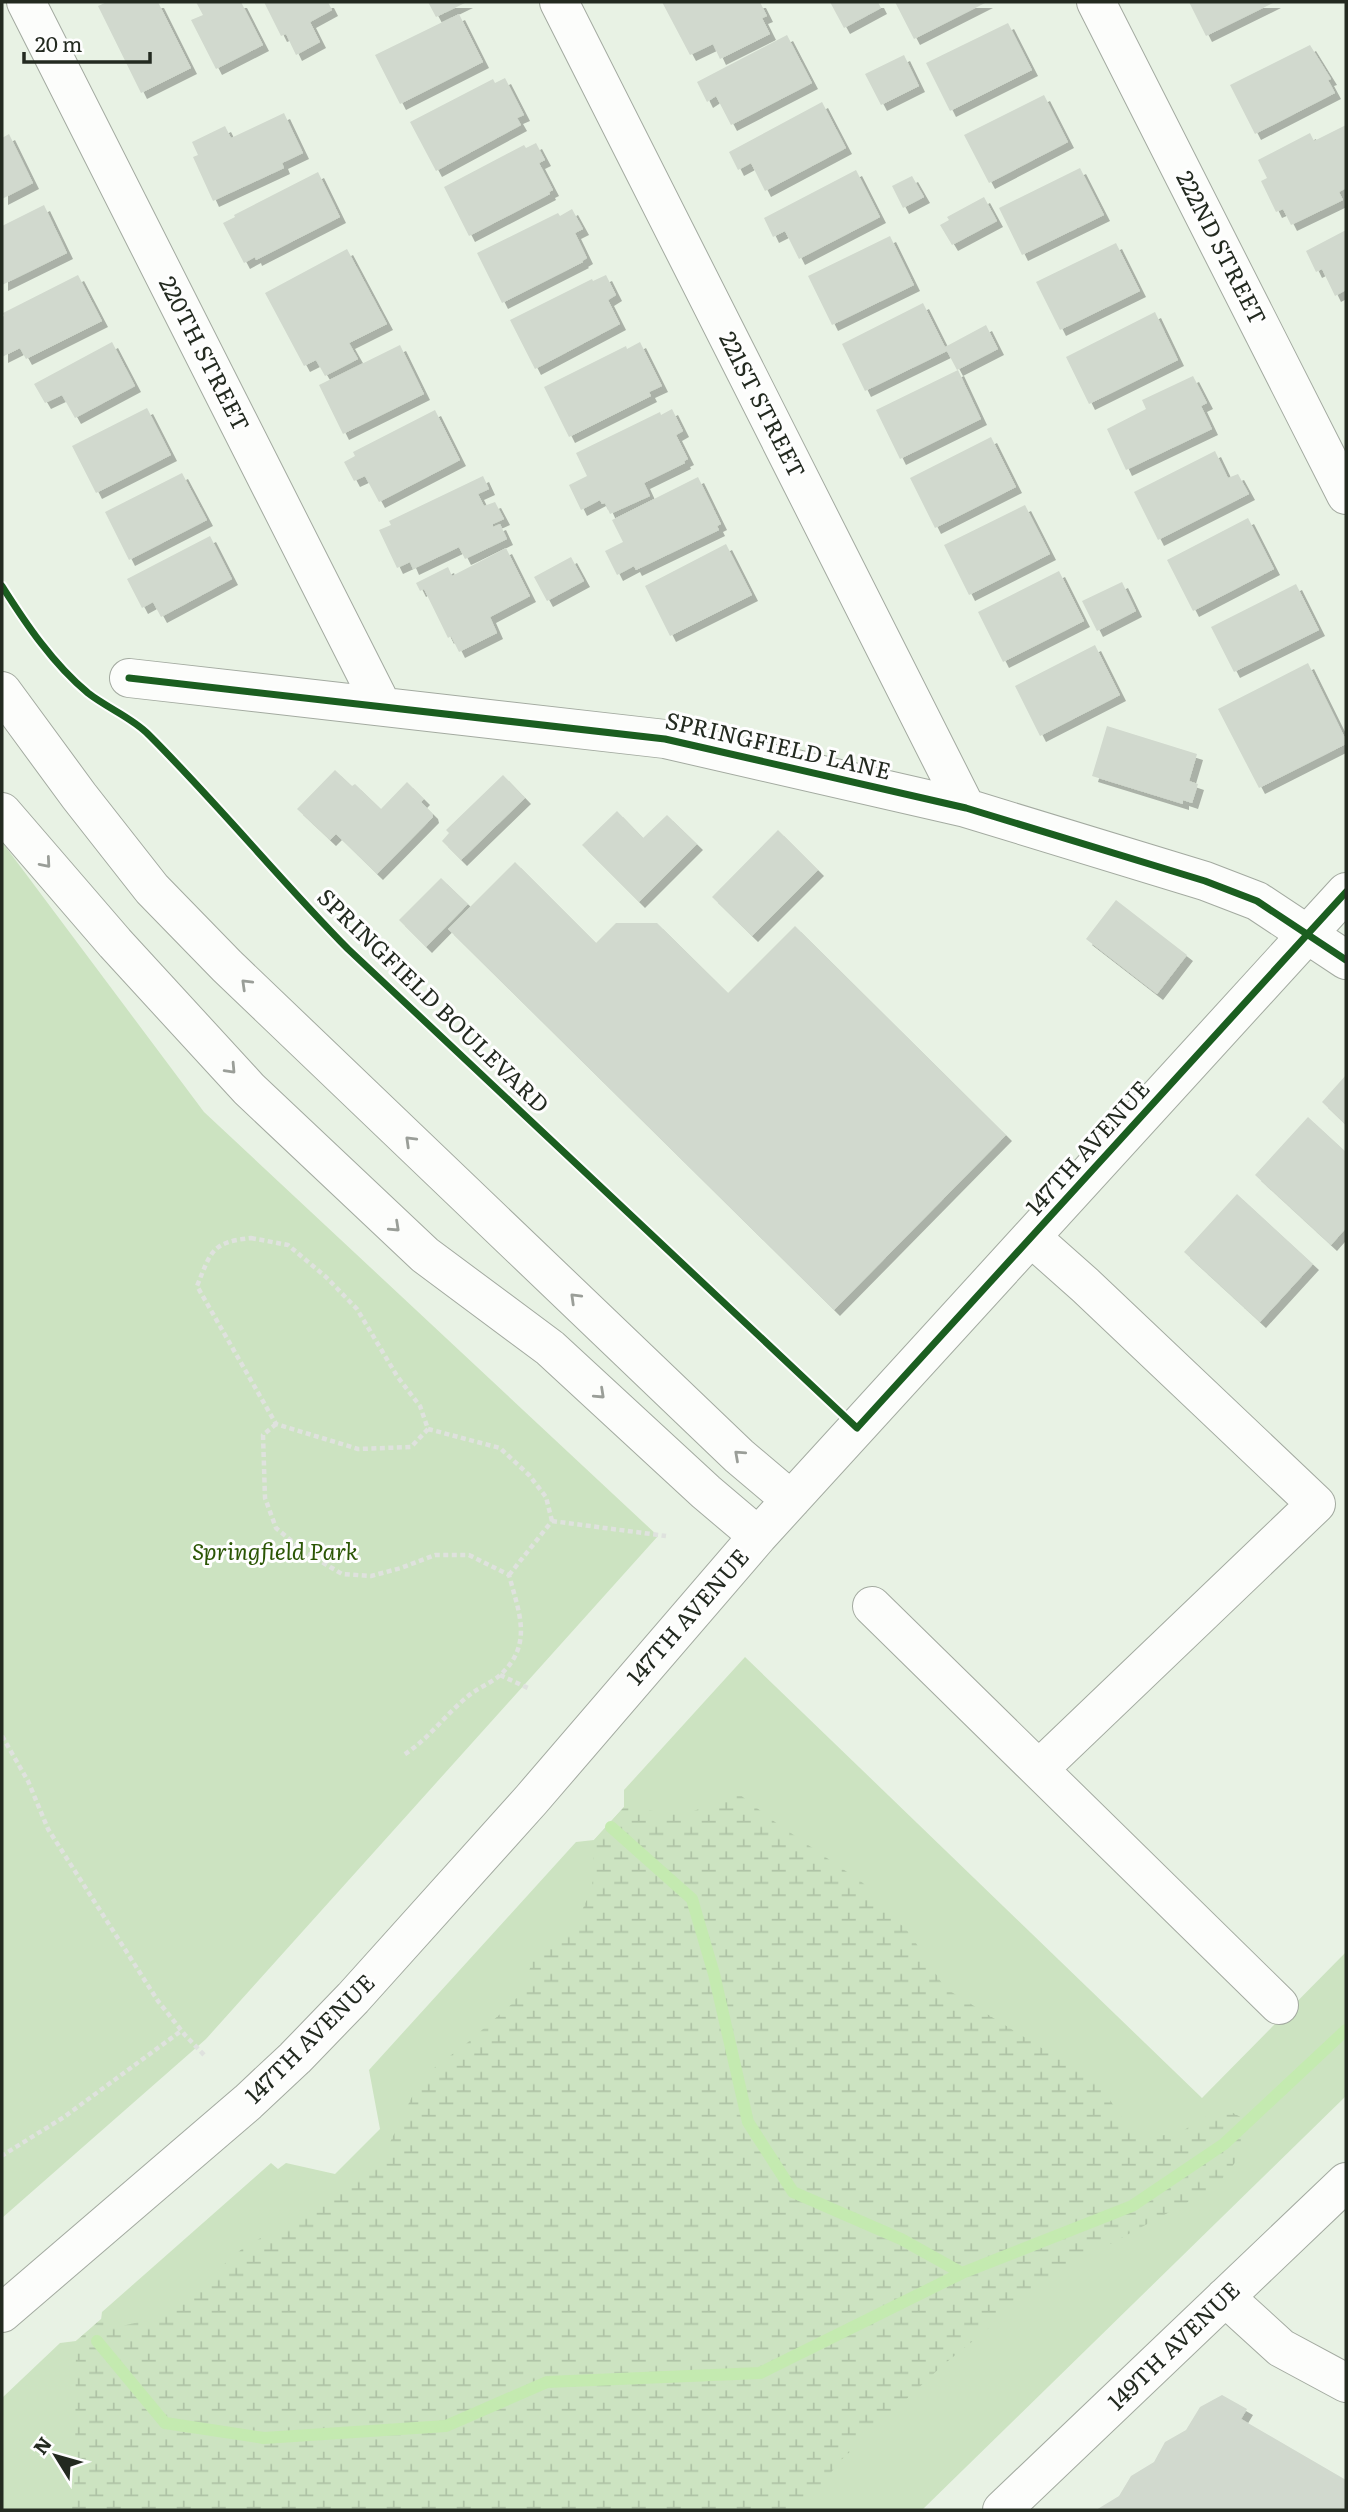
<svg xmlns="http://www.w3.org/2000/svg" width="1348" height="2512" viewBox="0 0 1348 2512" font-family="Literata,serif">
	<defs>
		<pattern id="wetland-marsh" width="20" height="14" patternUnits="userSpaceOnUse" patternTransform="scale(1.75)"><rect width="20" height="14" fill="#cce3c1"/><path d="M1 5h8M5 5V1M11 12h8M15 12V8" fill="none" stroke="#afc3a6"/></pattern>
		<filter id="shadow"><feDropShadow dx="6" dy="6" stdDeviation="0" flood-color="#0004"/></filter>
	</defs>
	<rect width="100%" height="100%" fill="#e8f2e4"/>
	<path fill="#cce3c1" d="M2 842 204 1112 658 1536 206 2039 2 2218Z
		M745 1657 1202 2098 1346 1952V2096L922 2510H2V2398L60 2343 76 2341 101 2320 102 2312 271 2163 278 2169 286 2163 335 2174 380 2129 369 2070 576 1842 594 1840 624 1807V1790Z"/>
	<path fill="url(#wetland-marsh)" d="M739 1794 775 1822 863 1883 910 1934 945 1988 1098 2083 1137 2139 1179 2133 1222 2107 1248 2121 1241 2155 1216 2187 1060 2271 943 2365 840 2461 802 2510H72L75 2475 76 2341 101 2319 122 2326 164 2316 243 2248 312 2209 382 2159 421 2078 467 2043 513 2003 526 1981 536 1949 576 1924 592 1888 594 1840 624 1807 683 1815Z"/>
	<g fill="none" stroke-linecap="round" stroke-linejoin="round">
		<path stroke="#c4eab0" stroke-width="12" d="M611 1827 692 1899 714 1974 748 2122 793 2192 901 2239 962 2273
			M97 2341 165 2423 264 2438 446 2426 547 2382 760 2373 962 2273 1132 2206 1224 2144 1346 2030"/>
	</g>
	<path fill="#d1d9ce" filter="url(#shadow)" d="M107 2H158L191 68 141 93 98 6Z
		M196 2H241L263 45 216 69 191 20 203 15Z
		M264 2H328L332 10 310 22 320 42 296 55 286 34 281 36Z
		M428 2H467L436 17Z
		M662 2H760L767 16 762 18 770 34 720 59 713 44 690 55Z
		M830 2H878L881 8 844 28Z
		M895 2H987L914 39Z
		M1189 2H1275L1206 36Z
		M459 14 483 62 400 104 375 55Z
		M1008 23 1032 70 950 111 926 63Z
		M787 35 812 83 731 125 716 96 707 102 697 82Z
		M1310 45 1331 79 1328 80 1335 93 1255 134 1230 85Z
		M904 55 919 86 881 105 865 74Z
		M505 78 524 115 517 118 521 125 436 171 410 122 493 79 495 83Z
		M1044 95 1068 142 989 183 964 135Z
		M822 102 846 148 765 191 751 163 738 170 729 152Z
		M284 113 303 153 282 163 284 168 213 201 193 157 198 155 192 142 225 126 231 138Z
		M1346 125V188L1339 192 1343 200 1291 225 1283 209 1276 212 1261 181 1267 178 1258 160 1310 133 1314 141Z
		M9 134 33 183 2 199V138Z
		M536 143 545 160 539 163 553 190 549 192 550 194 469 236 444 187 524 145 526 148Z
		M1080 168 1104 215 1022 255 999 208Z
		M856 170 880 217 799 259 785 231 773 237 764 218Z
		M318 172 340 217 256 260 255 257 244 263 223 223 235 217 234 215Z
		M912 176 924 197 903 208 892 186Z
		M984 197 997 221 952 245 940 225 949 220 947 217Z
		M44 205 67 253 2 285V226Z
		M572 209 583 229 575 233 587 258 582 261 583 262 502 303 477 253 558 213 560 216Z
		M1346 230V290L1335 296 1322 269 1316 272 1306 251Z
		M890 236 914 285 832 325 808 276Z
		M1116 243 1140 291 1060 330 1036 282Z
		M347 249 387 324 349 343 358 359 325 376 316 360 304 366 265 293Z
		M78 275 102 321 26 359 20 348 2 357V317L4 316 3 313Z
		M606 275 616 295 608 300 620 324 535 369 510 320 592 279 593 281Z
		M923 303 945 347 986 325 998 349 957 370 947 351 865 391 842 344Z
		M1155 312 1178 360 1089 404 1066 357Z
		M112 342 135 386 75 418 62 395 45 403 34 384Z
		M640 342 662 386 649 392 651 396 569 437 544 387 626 346 627 349Z
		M400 345 424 394 343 434 319 385Z
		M958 370 981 419 900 459 876 410Z
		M1193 376 1207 403 1201 406 1212 429 1126 470 1107 429 1146 409 1142 400Z
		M147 408 171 455 96 493 72 446Z
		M672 409 683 431 676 435 688 459 684 461 685 463 644 483 650 496 610 514 605 503 602 504 600 500 581 510 569 485 587 476 576 453 660 412 661 415Z
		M435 410 460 460 379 502 365 476 354 481 344 462 355 456 353 452Z
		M991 437 1016 487 935 528 910 478Z
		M1215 451 1228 478 1238 474 1249 494 1158 540 1134 492Z
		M182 473 207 520 129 560 105 512Z
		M483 476 489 489 478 494 484 506 495 502 504 519 493 524V527L500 524 507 539 465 559 459 547 413 569 410 562 397 568 379 530 391 525 389 521Z
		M698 477 721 524 717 526 719 530 636 570 634 566 617 575 605 551 623 542 612 520Z
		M1025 505 1050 554 969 595 944 545Z
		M1248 518 1274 569 1193 611 1167 560Z
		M210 536 232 579 161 617 153 602 142 608 127 579Z
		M726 544 752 595 670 636 645 586Z
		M506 548 530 596 490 617 497 633 459 652 451 636 448 638 424 589 420 591 416 583 448 567 452 576Z
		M571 557 584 581 547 601 534 577Z
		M1059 571 1084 621 1003 662 978 612Z
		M1122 582 1136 611 1097 631 1082 601Z
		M1296 584 1319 630 1234 672 1211 627Z
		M1095 645 1120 695 1040 736 1015 686Z
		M1308 663 1346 740V744L1259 788 1218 709Z
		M1107 726 1197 754 1189 781 1198 784 1192 803 1183 800V804L1092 776Z
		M335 770 352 786 355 784 381 809 407 782 424 799 421 802 432 813 433 817 377 874 336 834 330 840 297 809Z
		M503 775 525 798 461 860 442 841 449 833 446 830Z
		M617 811 643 838 667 815 697 844 639 902 582 845Z
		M778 830 818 870 752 936 712 897Z
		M515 862 596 943 616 923H657L728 993 795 926 1006 1135 834 1310 448 929Z
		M441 878 468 904 426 947 399 920Z
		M1116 900 1187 955 1157 994 1086 939Z
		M1346 1075V1125L1322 1102Z
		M1308 1117 1346 1152V1228L1331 1245 1255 1175Z
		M1237 1194 1313 1264 1260 1322 1184 1252Z
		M1222 2395 1247 2409 1241 2419 1346 2480V2510H1096L1119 2496 1131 2476 1154 2462 1165 2442 1186 2430 1200 2407Z"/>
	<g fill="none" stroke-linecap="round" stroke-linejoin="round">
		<defs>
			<path id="minor" d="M26 2 382 706
				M559 2 966 808
				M1096 2 1346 495
				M129 678 665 739 966 808 1205 881 1257 901 1346 960
				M2 691 79 796 152 889 227 966 739 1456 791 1500
				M2 812 115 943 249 1089 425 1255 550 1348 706 1492 758 1536
				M1032 1238 1085 1285 1316 1504 1039 1769
				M872 1606 1279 2005
				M1225 2297 1281 2348 1346 2383
				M2 2313 248 2102 295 2058 353 1998 531 1800 758 1536 1346 892
				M1002 2510 1346 2182"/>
		</defs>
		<use href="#minor" stroke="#a3aaa0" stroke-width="40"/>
		<path stroke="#dfe2de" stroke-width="4.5" stroke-dasharray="5 3.5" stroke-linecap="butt" d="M251 1238 288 1245 326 1277 357 1309 397 1376 420 1406 428 1429 411 1447 358 1449 276 1424 197 1286C211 1252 211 1242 251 1238Z
			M276 1424 263 1435 265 1498 276 1528 305 1552 342 1574 371 1576 401 1568 435 1555H469L509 1575C519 1613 534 1645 499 1676 489 1684 476 1689 467 1697 444 1716 428 1740 402 1756
			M428 1429 500 1448 529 1475 546 1497 552 1521
			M552 1521 666 1536
			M509 1575 552 1521
			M500 1675 530 1689
			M2 1736 28 1781 48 1829 158 2001 185 2035 206 2057
			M2 2153 3 2155 64 2117 181 2031"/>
		<use href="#minor" stroke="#fcfdfb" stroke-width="38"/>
		<defs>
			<path id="cycleway" d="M2 586C26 624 53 664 88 693 107 708 133 718 149 735 218 804 280 880 348 949L857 1428 1346 892
				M129 678 665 739 966 808 1205 881 1257 901 1346 960"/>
		</defs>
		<use href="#cycleway" stroke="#fefefe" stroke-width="11"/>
		<use href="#cycleway" stroke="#1b5e20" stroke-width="7"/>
	</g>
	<defs><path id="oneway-chevron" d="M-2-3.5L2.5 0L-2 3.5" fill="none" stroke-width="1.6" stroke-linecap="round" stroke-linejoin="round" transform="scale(1.75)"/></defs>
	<g stroke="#9a9e98">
		<use href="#oneway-chevron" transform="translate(46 863) rotate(49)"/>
		<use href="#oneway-chevron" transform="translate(246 984) rotate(-136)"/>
		<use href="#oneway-chevron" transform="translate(231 1069) rotate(47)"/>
		<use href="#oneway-chevron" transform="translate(410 1141) rotate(-136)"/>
		<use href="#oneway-chevron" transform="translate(395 1227) rotate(43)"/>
		<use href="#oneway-chevron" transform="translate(575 1298) rotate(-136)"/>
		<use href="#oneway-chevron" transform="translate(600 1394) rotate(43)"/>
		<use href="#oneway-chevron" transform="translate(739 1455) rotate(-138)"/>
	</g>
	<g text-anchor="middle" stroke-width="6" stroke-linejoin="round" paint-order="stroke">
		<g font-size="23" fill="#232a20" stroke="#fefefe">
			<text transform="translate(1221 248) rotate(63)" y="8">222ND STREET</text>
			<text transform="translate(204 354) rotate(63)" y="8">220TH STREET</text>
			<text transform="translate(762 405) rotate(63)" y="8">221ST STREET</text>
			<text transform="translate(778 746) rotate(13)" y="8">SPRINGFIELD LANE</text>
			<text transform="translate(433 1001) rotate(44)" y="8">SPRINGFIELD BOULEVARD</text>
			<text transform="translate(1088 1148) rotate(-48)" y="8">147TH AVENUE</text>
			<text transform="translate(688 1617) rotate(-49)" y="8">147TH AVENUE</text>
			<text transform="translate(310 2039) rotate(-45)" y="8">147TH AVENUE</text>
			<text transform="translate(1174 2346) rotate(-44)" y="8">149TH AVENUE</text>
		</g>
		<g font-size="23" font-style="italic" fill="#2b5605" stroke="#fefefe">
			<text x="275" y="1560">Springfield Park</text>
		</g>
	</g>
	<rect width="1348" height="2512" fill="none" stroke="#232a20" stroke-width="7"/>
	<g transform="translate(56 2456) rotate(307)" stroke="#fefefe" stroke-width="5" paint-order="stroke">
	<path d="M0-5L12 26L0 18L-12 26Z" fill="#232a20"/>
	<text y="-10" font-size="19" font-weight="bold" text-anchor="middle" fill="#232a20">N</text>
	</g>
	<path d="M24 52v10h126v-10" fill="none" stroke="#232a20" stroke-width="3.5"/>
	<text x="35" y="52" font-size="21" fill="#232a20" stroke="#fefefe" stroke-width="5" paint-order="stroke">20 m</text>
</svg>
